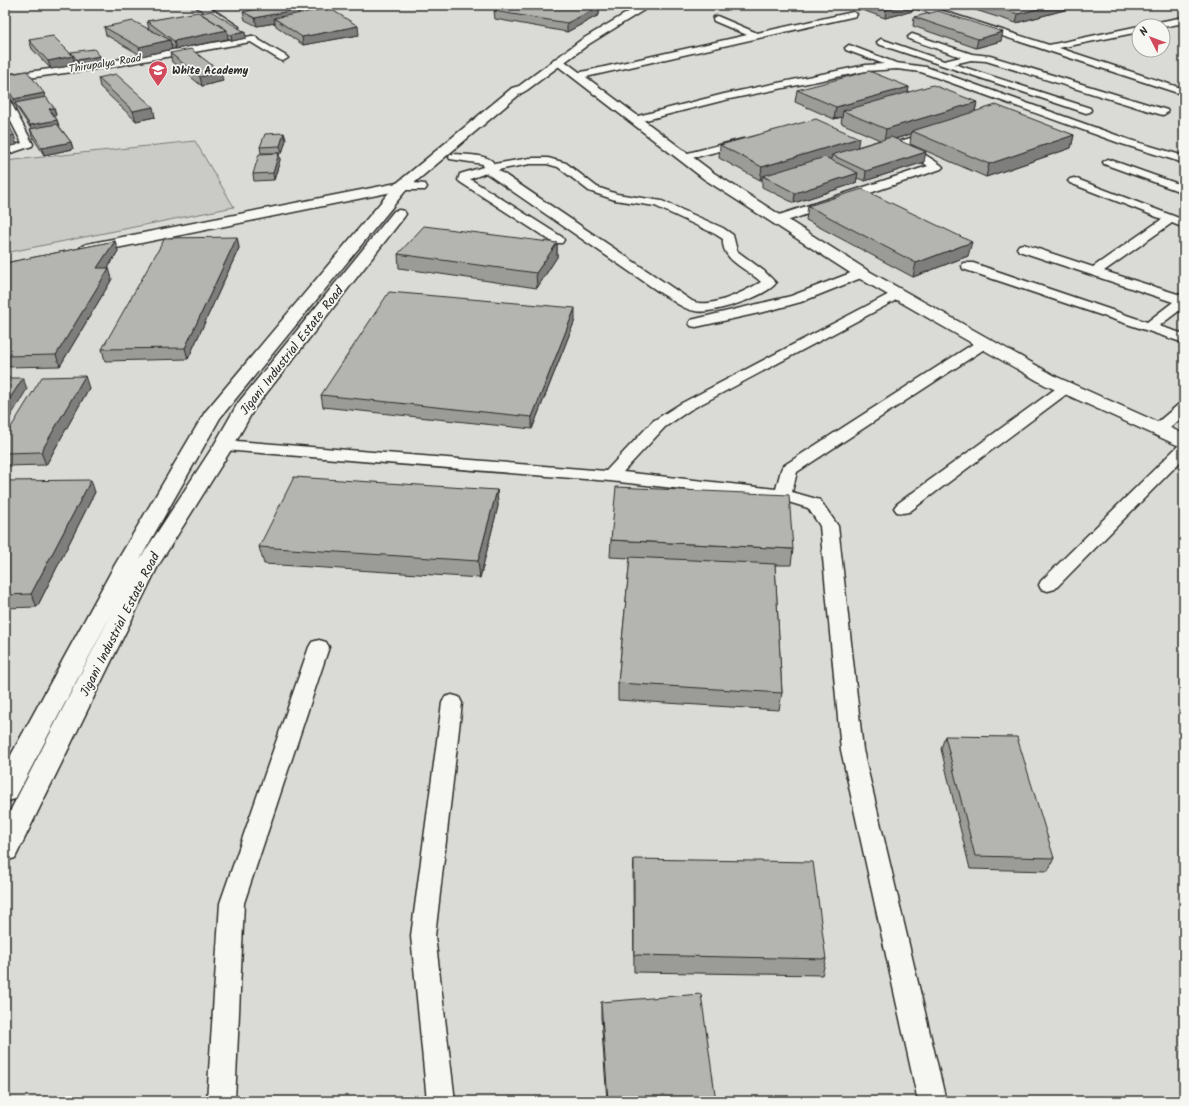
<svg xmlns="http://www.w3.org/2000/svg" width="1189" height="1106" viewBox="0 0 1189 1106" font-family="Kalam,sans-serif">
	<rect width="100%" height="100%" fill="#eaeae6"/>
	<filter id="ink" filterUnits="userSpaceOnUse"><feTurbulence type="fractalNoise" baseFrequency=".025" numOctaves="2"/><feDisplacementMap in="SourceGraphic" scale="8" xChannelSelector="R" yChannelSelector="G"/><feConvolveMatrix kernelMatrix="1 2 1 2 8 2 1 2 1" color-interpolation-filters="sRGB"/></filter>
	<g filter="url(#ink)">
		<path fill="#dadad6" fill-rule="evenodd" d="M5 5H1184V1101H5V253L8 252 5 246ZM1139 26H1163V50H1139Z"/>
		<path fill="#cacac7" stroke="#7a7a79" d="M195 141 234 207 5 253V161Z"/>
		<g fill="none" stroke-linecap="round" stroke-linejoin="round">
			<defs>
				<path id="minor" d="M912 5H924L1049 45 1139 26V32L1059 48 1184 89V95L913 7Z
					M853 12 857 14 856 16 577 79 572 76 577 73 747 35 714 21 713 19 714 17 717 16 757 33Z
					M1184 17V23L1163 27 1149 26 1153 23Z
					M912 34 972 54 990 56 1167 110 1168 112 1163 115 1159 114 986 61 971 60 954 64 1090 108 1091 110 1090 112 1086 113 878 44 877 42 881 39 884 40 944 61 961 57 909 39 908 37Z
					M252 36 286 56 288 58 283 61 280 60 249 41 248 39 249 37Z
					M849 45 896 63 926 67 1130 140 1184 156V163L1122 144 921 72 897 69 866 71 725 100 634 123 629 120 630 118 724 94 866 65 884 64 846 50 845 48Z
					M5 98 10 101 33 144 32 146 5 155V148L22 143 5 110Z
					M934 131 938 132 939 134 938 136 910 145 941 165 943 167 941 169 781 223H773L771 220 773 217 928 166 896 144 897 142Z
					M743 139 747 140 748 142 747 144 684 160 679 157 680 155Z
					M454 154C464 155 491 154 494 164L530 158H548L566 163 597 187 617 194 662 201 723 228 733 235 737 251 764 271 776 283C767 296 711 315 695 311 682 309 673 300 662 294L486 173 470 179 562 237 564 240 562 243H554L460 182 458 180 460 174 483 167V164L450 159 449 157 450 155ZM530 164H547L558 167 589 191 615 200 655 206 715 234 723 239C721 261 748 269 761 282 745 291 710 310 692 301L498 170Z
					M1108 159 1184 186V193L1104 164 1103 162Z
					M1074 178 1184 220V228L1172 223 1104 271 1184 296V307L1159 326 1184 334V343L963 269 962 266 963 263H973L1147 322 1173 302 1019 251 1017 248 1019 245 1023 244 1093 267 1162 219 1070 183 1068 181 1070 179Z
					M861 269 866 270 867 273 866 276 801 302 768 311 696 327 691 326 689 323 691 320 791 296Z
					M897 290 902 291 904 294 902 297 690 410 665 427 623 472 776 489 781 470 783 466 979 340 984 339 989 340 991 343 989 346 797 472 792 492 820 500 838 526 863 750 946 1101H918L841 750 820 526 808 508 782 500 610 481 224 450 218 448 216 445 218 442 224 440 606 471 653 421 680 404Z
					M1067 382 1072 384 1075 387 1072 390 909 512 903 513 897 512 894 508 897 504 1062 384Z
					M1184 402V415C1175 423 1166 436 1153 432L1151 429 1153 426 1179 404Z
					M1184 444V458L1055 589 1048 591 1041 589 1039 585 1041 581 1178 446Z
					M319 640 326 642 329 647 244 903 235 1101H207L220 903 309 647 312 642Z
					M452 695 459 697 462 703 435 936 455 1101H427L411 936 442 703 445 697Z"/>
				<path id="tertiary" d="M194 5H206L239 27 234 30 230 29Z
					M252 36 256 37 257 39 256 41 110 67 5 81V75L110 61Z
					M558 58 562 59 714 173 867 270 1057 377 1184 434V447L1177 445 1045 385 855 276 704 179 554 63 552 61 554 59Z
					M402 182 425 184 427 187 425 190H402L87 254 82 252 79 249 82 246 87 244Z"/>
				<path id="secondary" d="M640 5H652L589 44 527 90 520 94 407 189 220 418 140 559 214 445 238 403 394 211 399 210 404 211 406 214 404 217 254 409 234 445 158 566 15 858 5 861V821L115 607 15 799 5 802V766L113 568 205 412 397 183 512 88 519 86 581 40Z"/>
			</defs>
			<use href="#minor" stroke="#2b2b2b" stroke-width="3"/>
			<use href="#tertiary" stroke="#2b2b2b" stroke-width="3"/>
			<use href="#secondary" stroke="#2b2b2b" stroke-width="3"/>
			<use href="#minor" fill="#f6f6f2" fill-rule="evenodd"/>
			<use href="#tertiary" fill="#f6f6f2" fill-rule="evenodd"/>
			<use href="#secondary" fill="#f6f6f2" fill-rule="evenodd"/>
		</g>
		<path fill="#9b9b98" stroke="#2b2b2b" d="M276 5H348V7L332 10 359 35 303 45 276 26 275 23 257 26 245 20 243 12Z
			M506 5H619L610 10 599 8V15L567 32 495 19 494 11Z
			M848 5H914L913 11 885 18Z
			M960 5H1083L1016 23Z
			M200 13 246 38 232 41 228 38V39L176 49 171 45 172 49 142 56 106 35 104 27 149 29 147 21Z
			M914 17 1001 41 976 48 913 26Z
			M29 40 72 55 71 52 102 62 79 66 74 59 75 65 51 69 32 49Z
			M170 53 223 81 202 86 172 62Z
			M5 75 44 93 45 97 54 108 56 115H54L57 120 59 126 71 142 73 149 44 155 32 136 30 129H31L5 90Z
			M98 78 155 117 136 121 100 87Z
			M909 87 908 92 977 102 975 112 1074 135 1071 148 986 177 910 144 911 134 895 139 924 162 865 181 857 178 856 183 794 203 762 187V179L760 180 719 158 720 145 857 147 880 140 841 123 842 117 834 119 795 102 797 90Z
			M284 133 286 140 282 153H261L260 147Z
			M279 153 280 160 274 180 254 181 253 174Z
			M808 206 968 256 913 277 806 220Z
			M237 237 239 248 188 359 105 361 102 349Z
			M115 241 118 251 108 268 112 279 60 366 5 367V263Z
			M557 243V257L537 288 399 268 398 254Z
			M575 320 532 429 323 407 321 395Z
			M89 388 46 465 5 466V437Z
			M5 481 95 492 37 607 5 608Z
			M497 490 498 506 480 578 264 564 259 547Z
			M611 540 793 549 791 565H775L782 693 779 710 618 700V683L630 558 610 557Z
			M945 736 1054 858 1048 871 970 869 941 749Z
			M634 859 826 959 822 975 634 972 633 875Z
			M601 1002 716 1101H607L601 1017Z"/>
		<path fill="#7e7e7c" stroke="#2b2b2b" d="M318 5H348V7L280 22 274 18 275 23 257 26 255 18Z
			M610 5H619L610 10Z
			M904 5H914L913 11 885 18 886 9Z
			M1054 5H1083L1016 23 1018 14Z
			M599 7V15L567 32V23Z
			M358 26 359 35 303 45 302 37Z
			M227 30 228 39 176 49 174 41Z
			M245 32 246 38 232 41 231 35Z
			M1003 32 1001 41 976 48 978 39Z
			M170 40 172 49 142 56 139 47Z
			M73 56 75 65 51 69 48 61Z
			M100 56 102 62 79 66 77 60Z
			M221 72 223 81 202 86 200 77Z
			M909 87 907 99 843 111 842 117 834 119 836 107Z
			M44 93 47 103H16L14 99Z
			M977 102 974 115 912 131 911 134 884 142 886 129Z
			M153 107 155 117 136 121 133 111Z
			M54 108 56 115 51 116 49 109Z
			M57 120 59 126 32 132 30 125Z
			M284 133 286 140 282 153 280 146Z
			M14 135 17 145 5 147V137Z
			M1074 135 1071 148 986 177 989 164Z
			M859 138 857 151 832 155 831 159 766 178 763 176 762 179 760 180 762 167Z
			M71 142 73 149 44 155 42 148Z
			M926 152 924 162 865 181 866 171Z
			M279 153 280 160 274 180 273 173Z
			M858 173 856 183 794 203 795 193Z
			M237 237 239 248 188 359 185 348Z
			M115 241 118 251 101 279 97 268Z
			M972 242 968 256 913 277 916 263Z
			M557 243V257L537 288 536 273Z
			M109 268 112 279 60 366 56 355Z
			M575 308V320L532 429V417Z
			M85 376 89 388 46 465 41 452Z
			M23 378 27 389 5 426V406Z
			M91 480 95 492 37 607 31 594Z
			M497 490 498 506 480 578 478 561Z"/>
		<path fill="#b4b4b1" stroke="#2b2b2b" d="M276 5H318L255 18 243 12Z
			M506 5H589L599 7 567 23 494 11Z
			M873 5H904L886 9Z
			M988 5H1054L1018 14Z
			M329 8 358 26 302 37 274 18Z
			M211 11 245 32 231 35 227 33V30L200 13Z
			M938 11 1003 32 978 39 914 17Z
			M198 12 227 30 174 41 147 21Z
			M133 21 170 40 139 47 104 27Z
			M53 36 73 56 48 61 29 40Z
			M94 49 100 56 77 60 71 52Z
			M191 49 221 72 200 77 170 53Z
			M27 71 44 93 14 99 5 85V75Z
			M869 71 909 87 836 107 797 90Z
			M116 74 153 107 133 111 98 78Z
			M933 85 977 102 886 129 843 111Z
			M46 97 54 108 49 109 57 120 30 125 15 103Z
			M996 105 1074 135 989 164 912 131Z
			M5 119 14 135 5 137Z
			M816 119 859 138 762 167 720 145Z
			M57 124 71 142 42 148 30 129Z
			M284 133 280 146 260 147 265 134Z
			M891 137 926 152 866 171 832 155Z
			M279 153 273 173 253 174 259 154Z
			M825 157 858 173 795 193 763 176Z
			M862 189 972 242 916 263 808 206Z
			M424 226 557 243 536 273 398 254Z
			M237 237 185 348 102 349 165 238Z
			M115 241 97 268H109L56 355 5 356V263Z
			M389 292 575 308 532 417 321 395Z
			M85 376 41 452 5 453V437L42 377Z
			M5 378H23L5 406Z
			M294 477 497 490 478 561 259 547Z
			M91 480 31 594 5 595V481Z
			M616 487 789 495 793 549 611 540Z
			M630 557 775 564 782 693 618 683Z
			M945 736 1017 737 1054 858 975 856Z
			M634 859 813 862 826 959 634 955Z
			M701 994 716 1101H608L601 1002Z"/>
	</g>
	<defs>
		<symbol id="school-pin" viewBox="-11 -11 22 30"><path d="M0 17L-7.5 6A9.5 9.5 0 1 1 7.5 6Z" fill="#d1495b" stroke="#f6f6f2"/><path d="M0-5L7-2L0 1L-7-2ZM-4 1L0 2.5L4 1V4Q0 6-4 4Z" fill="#fff"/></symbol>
	</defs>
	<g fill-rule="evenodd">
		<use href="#school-pin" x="147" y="59" width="22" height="30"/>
	</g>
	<g text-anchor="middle" stroke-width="3.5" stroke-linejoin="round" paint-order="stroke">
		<g font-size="11" fill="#2b2b2b" stroke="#f6f6f2">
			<text transform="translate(105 63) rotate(-9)" y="4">Thirupalya Road</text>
		</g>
		<g font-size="11" font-weight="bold" fill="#2b2b2b" stroke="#f6f6f2" text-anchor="start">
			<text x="172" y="74">White Academy</text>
		</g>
		<g font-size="13" fill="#2b2b2b" stroke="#f6f6f2">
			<text transform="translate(291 350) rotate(-52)" y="5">Jigani Industrial Estate Road</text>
			<text transform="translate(119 624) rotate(-63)" y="5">Jigani Industrial Estate Road</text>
		</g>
	</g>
	<rect width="1189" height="1106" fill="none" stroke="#f6f6f2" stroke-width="20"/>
	<rect x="10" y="10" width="1169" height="1086" fill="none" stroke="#2b2b2b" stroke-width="1.5" filter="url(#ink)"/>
	<g transform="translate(1151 38) rotate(312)"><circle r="19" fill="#f6f6f2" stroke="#a5a5a2"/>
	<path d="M0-3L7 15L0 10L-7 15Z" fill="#d1495b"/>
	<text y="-6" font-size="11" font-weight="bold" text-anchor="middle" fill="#2b2b2b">N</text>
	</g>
</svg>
